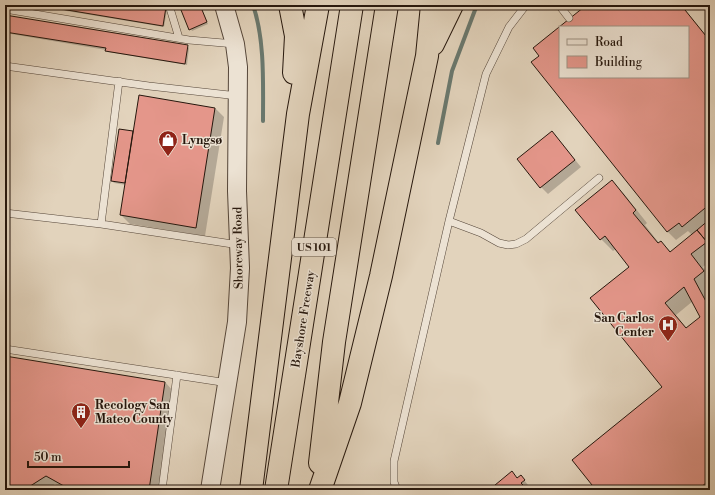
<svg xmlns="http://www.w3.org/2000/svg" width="715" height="495" viewBox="0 0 715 495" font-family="'Libre Bodoni',serif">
	<rect width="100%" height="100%" fill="#e2d3bc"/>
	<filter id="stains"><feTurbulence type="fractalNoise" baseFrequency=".005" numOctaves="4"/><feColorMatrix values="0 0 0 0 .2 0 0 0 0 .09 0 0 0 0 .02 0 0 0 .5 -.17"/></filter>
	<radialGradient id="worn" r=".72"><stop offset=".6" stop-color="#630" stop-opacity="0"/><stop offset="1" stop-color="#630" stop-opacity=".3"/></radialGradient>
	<path fill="#0003" fill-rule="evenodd" d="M30 5H146L165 8 167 10 164 27Z
		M180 5H200L208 24 192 31Z
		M583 5H681L710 40V261L703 267 710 276V288L705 291 710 300V490H598L664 387 630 267 616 249 613 251 601 239 577 210 612 182 624 194 647 223 645 225 659 243 661 242 671 252 692 235 688 231 676 240 668 232 532 63 540 56 560 27V77H688V27H560L585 7ZM693 301 701 317 687 329 676 315Z
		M5 16 187 46 189 48 187 65 108 52 106 50 5 33Z
		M215 108 224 117 205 236 130 224 121 215 126 185 114 183 112 181 120 130 134 133Z
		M552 132 581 167 548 194 541 187Z
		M5 357 165 382 173 391 158 490H65L55 484 46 490H5Z
		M521 476 528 485 525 487 527 490H490L518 479Z"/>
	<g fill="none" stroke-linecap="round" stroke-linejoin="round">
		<path stroke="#69786e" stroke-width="4" d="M253 5C265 40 263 84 263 121
			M438 143 452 71 475 10 478 5"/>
	</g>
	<path fill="#e4968a" stroke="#26170d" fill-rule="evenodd" d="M37 5H152L166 7 163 26Z
		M179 5H200L207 22 189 30Z
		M582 5H681L710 41V204L682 227 679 223 667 232 531 62 539 56 533 48 584 7ZM560 27H688V77H560Z
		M5 15 188 45 185 64 105 51 106 48 5 32Z
		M139 95 215 108 196 228 120 215Z
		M119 129 133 131 125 183 111 181Z
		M552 131 575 160 540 188 517 159Z
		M612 180 636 210 633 213 658 243 661 241 670 252 697 230 707 242 691 254 704 271 694 279 710 309V480L697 490H596L572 460 662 387 590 298 629 267 605 236 600 240 575 210ZM684 287 700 317 686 328 665 303Z
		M710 219V239L707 242 697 230Z
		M5 356 165 382 149 490H71L46 476 24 490H5Z
		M512 471 517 478 521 475 525 480 521 483 524 486 520 490H489Z"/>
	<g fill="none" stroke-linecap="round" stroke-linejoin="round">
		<defs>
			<path id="service" d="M169 5 179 38
				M559 5 569 18
				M5 9 189 40 235 44
				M5 66 149 86 238 96
				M5 213 101 224 239 245
				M449 221 481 233 499 243 508 245 516 244 526 239 599 178
				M101 224 119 81
				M5 349 228 383
				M162 490 177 375
				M397 490 394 482V461L449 221 486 74 509 27 526 5
				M576 490H577"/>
			<path id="tertiary" d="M210 490 237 322 240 268 237 191 238 67 235 44 224 5"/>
			<path id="motorway" d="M290 5 296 36 294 73
				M433 44 452 5
				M320 463 334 342 387 5
				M251 490 298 114 318 5
				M276 490 352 5
				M320 490 350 403 381 276 427 56 432 5"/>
		</defs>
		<use href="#service" stroke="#554639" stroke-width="8"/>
		<use href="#tertiary" stroke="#554639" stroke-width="20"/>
		<use href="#motorway" stroke="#26170d" stroke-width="24"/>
		<use href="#service" stroke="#ece2d3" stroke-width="7"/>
		<use href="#tertiary" stroke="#ece2d3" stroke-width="18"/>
		<use href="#motorway" stroke="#e2d3bc" stroke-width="22"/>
	</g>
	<defs>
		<symbol id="shop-pin" viewBox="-11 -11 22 30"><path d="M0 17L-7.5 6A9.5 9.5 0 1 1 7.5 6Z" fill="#8f2418" stroke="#ece2d3"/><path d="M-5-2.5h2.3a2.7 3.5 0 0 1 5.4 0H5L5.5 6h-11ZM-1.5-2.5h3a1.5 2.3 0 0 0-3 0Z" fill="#fff"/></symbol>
		<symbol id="hospital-pin" viewBox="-11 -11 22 30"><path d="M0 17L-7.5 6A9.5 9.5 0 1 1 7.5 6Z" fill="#8f2418" stroke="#ece2d3"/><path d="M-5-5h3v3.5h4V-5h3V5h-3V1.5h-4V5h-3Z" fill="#fff"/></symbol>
		<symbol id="building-pin" viewBox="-11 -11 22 30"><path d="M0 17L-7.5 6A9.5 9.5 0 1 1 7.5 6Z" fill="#8f2418" stroke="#ece2d3"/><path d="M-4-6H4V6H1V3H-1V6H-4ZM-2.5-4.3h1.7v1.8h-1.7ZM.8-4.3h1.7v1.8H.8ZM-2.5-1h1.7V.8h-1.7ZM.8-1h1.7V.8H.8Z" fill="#fff"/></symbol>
	</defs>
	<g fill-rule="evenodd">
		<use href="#shop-pin" x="157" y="129" width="22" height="30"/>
		<use href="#hospital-pin" x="657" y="314" width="22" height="30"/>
		<use href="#building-pin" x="70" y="401" width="22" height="30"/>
	</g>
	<g text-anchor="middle" stroke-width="3" stroke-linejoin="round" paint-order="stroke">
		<rect fill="#ece2d3" stroke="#615448" stroke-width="1" x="292" y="238" width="44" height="18" rx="3"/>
		<g font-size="11" font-weight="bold" fill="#26170d">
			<text x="314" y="251">US 101</text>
		</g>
		<g font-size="12" font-weight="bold" fill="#26170d" stroke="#ece2d3" text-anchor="start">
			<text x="182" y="144">Lyngsø</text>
			<text x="654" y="322" text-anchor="end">San Carlos<tspan x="654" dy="14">Center</tspan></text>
			<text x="95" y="409">Recology San<tspan x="95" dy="14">Mateo County</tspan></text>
		</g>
		<g font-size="12" fill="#26170d" stroke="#ece2d3">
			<text transform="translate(238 248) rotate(-91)" y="4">Shoreway Road</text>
			<text transform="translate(303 319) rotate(-81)" y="4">Bayshore Freeway</text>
		</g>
	</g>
	<rect width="715" height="495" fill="none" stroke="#e2d3bc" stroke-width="20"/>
	<rect x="6" y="6" width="703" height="483" fill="none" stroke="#26170d" stroke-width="2"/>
	<rect x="10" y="10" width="695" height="475" fill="none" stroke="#26170d"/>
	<rect x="559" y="26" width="130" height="52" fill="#ece2d3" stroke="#9d9184"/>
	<rect x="567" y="39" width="20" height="6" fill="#ece2d3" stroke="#9d9184"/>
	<text x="595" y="46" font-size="12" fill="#26170d">Road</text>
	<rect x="567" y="56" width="20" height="12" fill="#e4968a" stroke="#9d9184"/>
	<text x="595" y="66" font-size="12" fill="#26170d">Building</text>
	<path d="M28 461v6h101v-6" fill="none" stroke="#26170d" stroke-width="2"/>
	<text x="34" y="461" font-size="12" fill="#26170d" stroke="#ece2d3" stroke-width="3" paint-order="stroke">50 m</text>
	<rect width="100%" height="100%" filter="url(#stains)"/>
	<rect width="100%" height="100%" fill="url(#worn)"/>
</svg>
